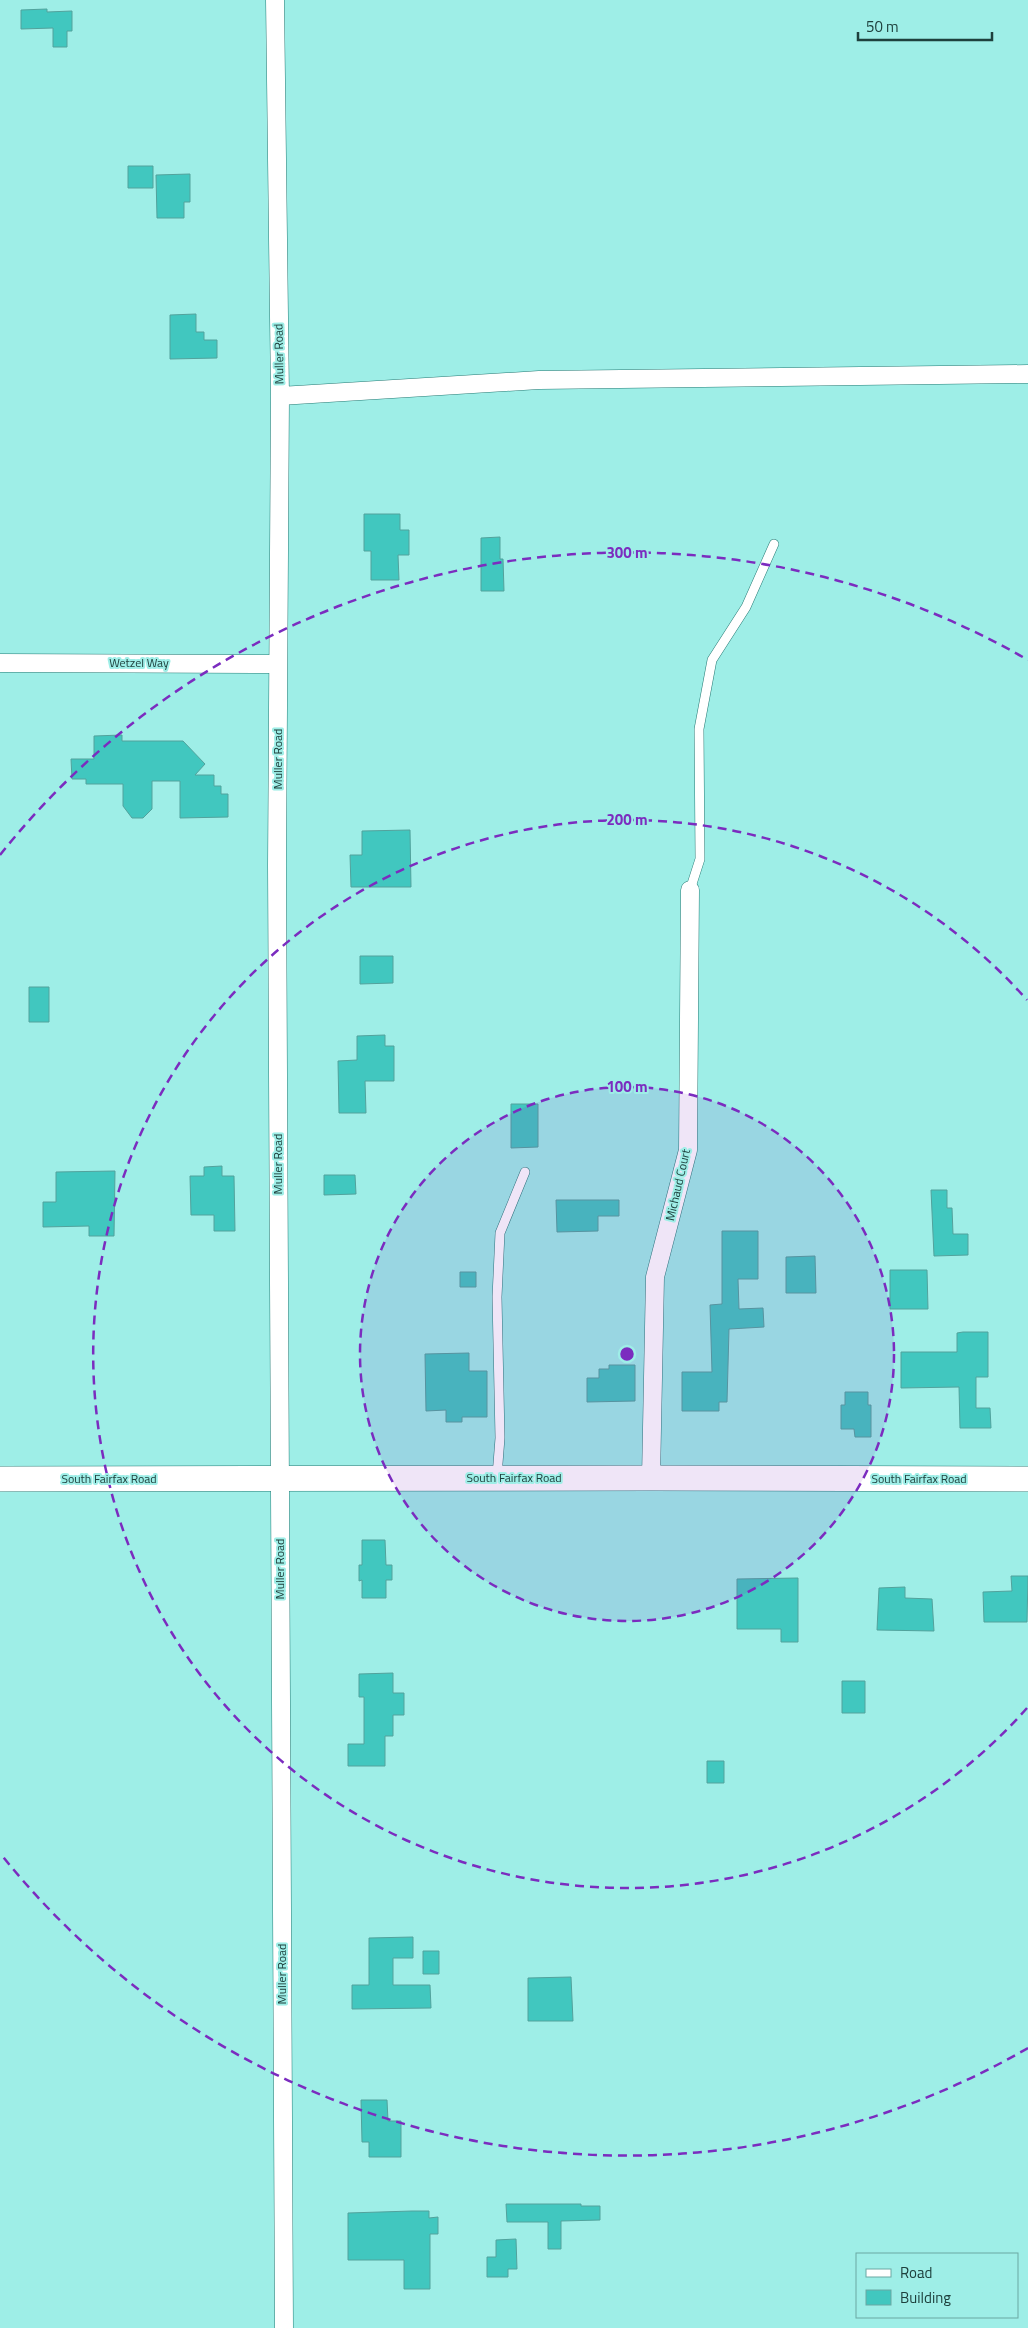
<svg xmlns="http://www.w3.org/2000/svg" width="1028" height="2328" viewBox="0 0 1028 2328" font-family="'Titillium Web',sans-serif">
	<rect width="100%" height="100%" fill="#9eeee7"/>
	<path fill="#41c7bf" stroke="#52a29c" d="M47 9V12L72 11V31H67V47H53V28L21 29V10Z
		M128 166H153V188H128Z
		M190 174V202H184V218H157L156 175Z
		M196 314V332H204V340H217V358L170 359V315Z
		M364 514H400V530H409V555H398L399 580H371V551H364Z
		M500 537V559H503L504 591H481V538Z
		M122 735V741H183L205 764 195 775H214V786H221V794H228V817L180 818V781H152V809L143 818H132L123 806V784H86V779H72L71 759H94V736Z
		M410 830 411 887H351L350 855H362V831Z
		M360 956H393V983L360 984Z
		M29 987H49V1022H29Z
		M385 1035V1046H394V1081H365L366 1113H339L338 1061 357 1060V1036Z
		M511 1104H538V1147L511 1148Z
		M222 1166V1176H234L235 1231H214V1215H191L190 1176H204V1167Z
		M115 1171 114 1236H89V1226L43 1227V1202H56V1172Z
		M324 1175H355L356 1194 324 1195Z
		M931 1190H947V1208H952L953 1234H968V1255L934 1256Z
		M556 1200H619V1216H598V1231L557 1232Z
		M722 1231H758V1279H738L739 1309 763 1308 764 1327 729 1329 727 1402H719V1411H682V1372H712L710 1305 722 1304Z
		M815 1256 816 1293H786V1257Z
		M890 1270H927L928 1309H890Z
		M460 1272H476V1287H460Z
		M963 1332H988V1377H976V1408H990L991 1428H960L959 1387 901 1388V1352H957V1333Z
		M469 1353V1371H487V1417H462V1422H446V1410L426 1411 425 1354Z
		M609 1365H635V1401L587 1402V1378H599V1369H609Z
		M845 1392H868V1405H871V1437H855L854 1429H841V1405H845Z
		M362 1540H385L386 1565H392V1580H386V1598H362V1580L359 1581V1565H362Z
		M1011 1576H1028L1027 1622H984L983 1592 1012 1591Z
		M798 1578V1642H781V1629H737V1579Z
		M905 1587V1598L932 1599 934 1631 877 1630 879 1588Z
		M393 1673V1693H404V1715H393V1736H385V1766H348V1744H364V1697H359V1674Z
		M842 1681H865V1713H842Z
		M707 1761H724V1783H707Z
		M413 1937V1958H393V1985H430L431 2008 352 2009V1985H369V1938Z
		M423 1951H439V1974H423Z
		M571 1977 573 2021H528V1978Z
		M361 2100H387L388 2121H401V2157H369V2142H362Z
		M506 2204H581V2206H600V2220L561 2221V2249H548V2222H507Z
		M412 2211H429V2218L438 2217V2234H430V2289H404V2260H348V2213Z
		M516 2239 517 2269H508V2277H487V2257H496V2240Z"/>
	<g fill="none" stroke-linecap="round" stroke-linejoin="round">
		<defs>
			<path id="lane" d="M690 890 700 859 699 729 712 660 746 607 774 544
				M497 1476 500 1438 497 1297 500 1233 525 1172"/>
			<path id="street" d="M275 0 280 396 277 865 284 2328
				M280 396 539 380 1028 374
				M0 663 278 664
				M651 1478 655 1277 688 1150 690 890"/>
			<path id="secondary" d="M0 1479 651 1478 1028 1479"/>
		</defs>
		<use href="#lane" stroke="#267b75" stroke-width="10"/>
		<use href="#street" stroke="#267b75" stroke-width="19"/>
		<use href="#secondary" stroke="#267b75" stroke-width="26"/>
		<use href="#lane" stroke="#fff" stroke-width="9"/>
		<use href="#street" stroke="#fff" stroke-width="18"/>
		<use href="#secondary" stroke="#fff" stroke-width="25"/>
	</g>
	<circle cx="627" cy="1354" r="267" fill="#7b2cbf" fill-opacity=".12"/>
	<g fill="none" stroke="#7b2cbf" stroke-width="2.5" stroke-dasharray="9 6">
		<circle cx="627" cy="1354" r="267"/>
		<path d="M1027 1708A534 534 0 1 1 1027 1000"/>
		<path d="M1028 2048A801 801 0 0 1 0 1853M0 855A801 801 0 0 1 1028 660"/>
	</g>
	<g text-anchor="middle" stroke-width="4" stroke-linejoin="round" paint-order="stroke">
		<g font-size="12" fill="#1e403d" stroke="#9eeee7">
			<text transform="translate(279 354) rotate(-91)" y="4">Muller Road</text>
			<text x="139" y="667">Wetzel Way</text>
			<text transform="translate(278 759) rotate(-90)" y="4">Muller Road</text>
			<text transform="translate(278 1164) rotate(-90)" y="4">Muller Road</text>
			<text transform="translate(678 1185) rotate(-77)" y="4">Michaud Court</text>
			<text x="514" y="1482">South Fairfax Road</text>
			<text x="109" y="1483">South Fairfax Road</text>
			<text x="919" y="1483">South Fairfax Road</text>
			<text transform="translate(280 1569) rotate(-90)" y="4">Muller Road</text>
			<text transform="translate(282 1974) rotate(-90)" y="4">Muller Road</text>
		</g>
	</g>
	<circle cx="627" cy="1354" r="8" fill="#7b2cbf" stroke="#9eeee7" stroke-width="2.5"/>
	<g font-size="15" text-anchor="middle" font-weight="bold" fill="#7b2cbf" stroke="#9eeee7" stroke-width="4" stroke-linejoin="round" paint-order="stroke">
		<text x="627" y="558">300 m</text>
		<text x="627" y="825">200 m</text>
		<text x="627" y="1092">100 m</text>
	</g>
	<rect x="856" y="2253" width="162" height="65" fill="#9eeee7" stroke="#6ba8a3"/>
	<rect x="866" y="2269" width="25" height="8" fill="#ffffff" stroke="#6ba8a3"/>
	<text x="900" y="2278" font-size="15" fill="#1e403d">Road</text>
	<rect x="866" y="2290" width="25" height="15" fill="#41c7bf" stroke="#6ba8a3"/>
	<text x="900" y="2303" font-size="15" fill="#1e403d">Building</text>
	<path d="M858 32v8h134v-8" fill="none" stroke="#1e403d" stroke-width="2.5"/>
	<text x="866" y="32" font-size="15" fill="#1e403d" stroke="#9eeee7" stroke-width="4" paint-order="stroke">50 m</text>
</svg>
